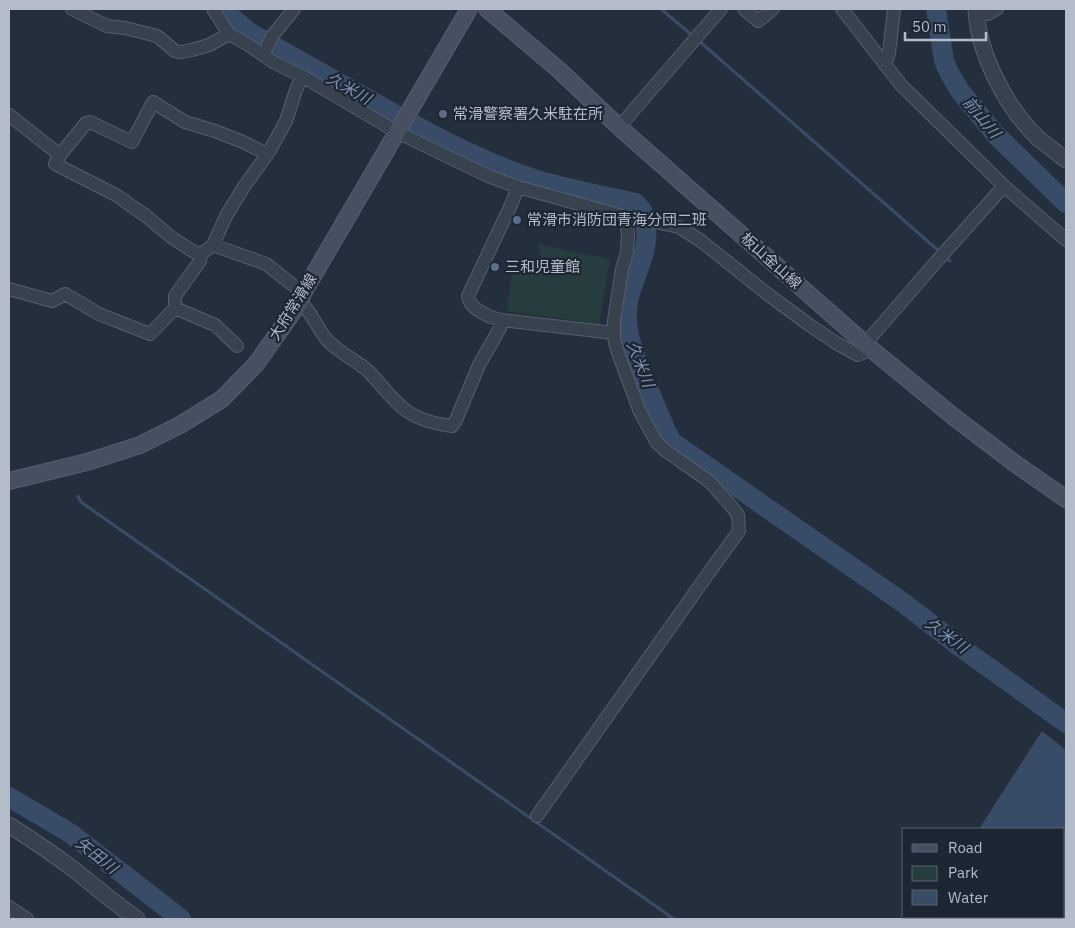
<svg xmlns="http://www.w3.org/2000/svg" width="1075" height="928" viewBox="0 0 1075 928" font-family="'IBM Plex Sans','Noto Sans JP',sans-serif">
	<rect width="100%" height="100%" fill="#242f3e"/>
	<path fill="#263c3f" d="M538 244 610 259 599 324 507 311 512 271 529 275 535 265 543 262Z"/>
	<path fill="#394c67" d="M1042 731 1066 750V919H1061L1057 917H1064V829H979Z"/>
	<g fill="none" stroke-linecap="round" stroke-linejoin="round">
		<path stroke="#394c67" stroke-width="3" d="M661 9 693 36
			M698 40 940 252
			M944 256 950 261
			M78 496 81 502 674 919"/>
		<path stroke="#394c67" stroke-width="20" d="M225 9 232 18 252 34C289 55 327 76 364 97 417 127 470 157 528 177 562 189 599 194 635 203 643 210 643 212 645 222 652 253 630 278 627 308 625 334 635 357 645 381 652 398 659 414 666 431L672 442 905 604 963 649 1066 723
			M936 9 944 61 950 74 960 91 996 135 1066 203
			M9 797 70 833 181 919"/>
		<defs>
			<path id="minor" d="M72 9 107 26 125 28 157 36 175 51 182 52 192 50 209 45 229 34
				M213 9 229 34 247 44 275 63 302 76 397 132 488 176 518 187 626 217 636 218 679 227 701 241 770 296 808 324 836 343 858 355 871 349
				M744 9 758 21 773 9
				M842 9 901 85 1004 186 1066 240
				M976 14H988L997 9
				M263 55 273 35 294 9
				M885 65 889 53 894 9
				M9 115 60 155 55 164 116 195 146 216 171 237 194 252 201 254 213 245 226 216 245 185 269 152 276 139 286 121 296 90 302 76
				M619 127 721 9
				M60 155 86 123 90 122 132 142 153 102 185 122 215 131 243 142 267 154
				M213 245 266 264 303 293
				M9 289 52 301 65 294 99 314 150 334 175 308 215 325 237 346
				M300 302C312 312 316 326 326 339 337 351 353 359 366 369 379 381 389 397 403 408 416 419 435 424 452 426L456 420 479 365 500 328 501 320C489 317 469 309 468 296L511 205 518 187
				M175 308V296L200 261 201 254
				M501 320 614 333
				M865 344 936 262 1004 186
				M537 816 715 564 739 531 738 515 732 507 710 482 699 474 666 451 657 443 640 412 617 350 614 338V320L622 269 627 252 628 235 626 217
				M9 907 27 919"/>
			<path id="tertiary" d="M976 9C978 53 1006 108 1039 139 1048 146 1057 153 1066 160
				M9 825C31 839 52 853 73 869 95 886 115 904 137 919"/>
			<path id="secondary" d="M487 9 559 70 619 127 871 349 954 417 1017 465 1066 499
				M9 481 87 462 140 445 180 425 222 399 256 364 300 302 303 293 469 9"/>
		</defs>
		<use href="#minor" stroke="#565f6c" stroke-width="14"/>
		<use href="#tertiary" stroke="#565f6c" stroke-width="17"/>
		<use href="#secondary" stroke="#565f6c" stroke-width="18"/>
		<use href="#minor" stroke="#38414e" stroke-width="12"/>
		<use href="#tertiary" stroke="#38414e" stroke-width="15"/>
		<use href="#secondary" stroke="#465061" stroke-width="16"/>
	</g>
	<g fill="#5c6f8a" stroke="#1d2633" stroke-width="2">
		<circle cx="443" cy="114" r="5"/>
		<circle cx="517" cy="220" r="5"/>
		<circle cx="495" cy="267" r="5"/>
	</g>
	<g text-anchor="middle" stroke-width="4.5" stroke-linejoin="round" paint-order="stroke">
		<g font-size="15" fill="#b4bcc9" stroke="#1d2633" text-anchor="start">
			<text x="453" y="119">常滑警察署久米駐在所</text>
			<text x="527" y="225">常滑市消防団青海分団二班</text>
			<text x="505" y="272">三和児童館</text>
		</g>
		<g font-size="15" fill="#b4bcc9" stroke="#1d2633">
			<text transform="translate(771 261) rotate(42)" y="5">板山金山線</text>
			<text transform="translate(293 307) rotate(-58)" y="5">大府常滑線</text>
		</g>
		<g font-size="16" font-style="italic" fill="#7c92b1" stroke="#1d2633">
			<text transform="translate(349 88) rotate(29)" y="6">久米川</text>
			<text transform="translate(982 117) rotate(50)" y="6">前山川</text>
			<text transform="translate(641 364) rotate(69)" y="6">久米川</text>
			<text transform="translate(947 635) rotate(36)" y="6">久米川</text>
			<text transform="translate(97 855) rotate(38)" y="6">矢田川</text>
		</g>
	</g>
	<rect width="1075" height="928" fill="none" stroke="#b4bcc9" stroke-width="20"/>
	<rect x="902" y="828" width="162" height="90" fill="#1d2633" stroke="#59626f"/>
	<rect x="912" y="844" width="25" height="8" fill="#465061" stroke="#59626f"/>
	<text x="948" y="853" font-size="15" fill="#b4bcc9">Road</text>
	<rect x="912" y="866" width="25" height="15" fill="#263c3f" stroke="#59626f"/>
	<text x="948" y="878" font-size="15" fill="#b4bcc9">Park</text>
	<rect x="912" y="890" width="25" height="15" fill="#394c67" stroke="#59626f"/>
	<text x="948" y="903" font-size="15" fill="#b4bcc9">Water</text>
	<path d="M905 32v8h81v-8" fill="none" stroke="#b4bcc9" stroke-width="2.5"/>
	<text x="912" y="32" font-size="15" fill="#b4bcc9" stroke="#1d2633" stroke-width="4" paint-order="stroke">50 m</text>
</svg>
